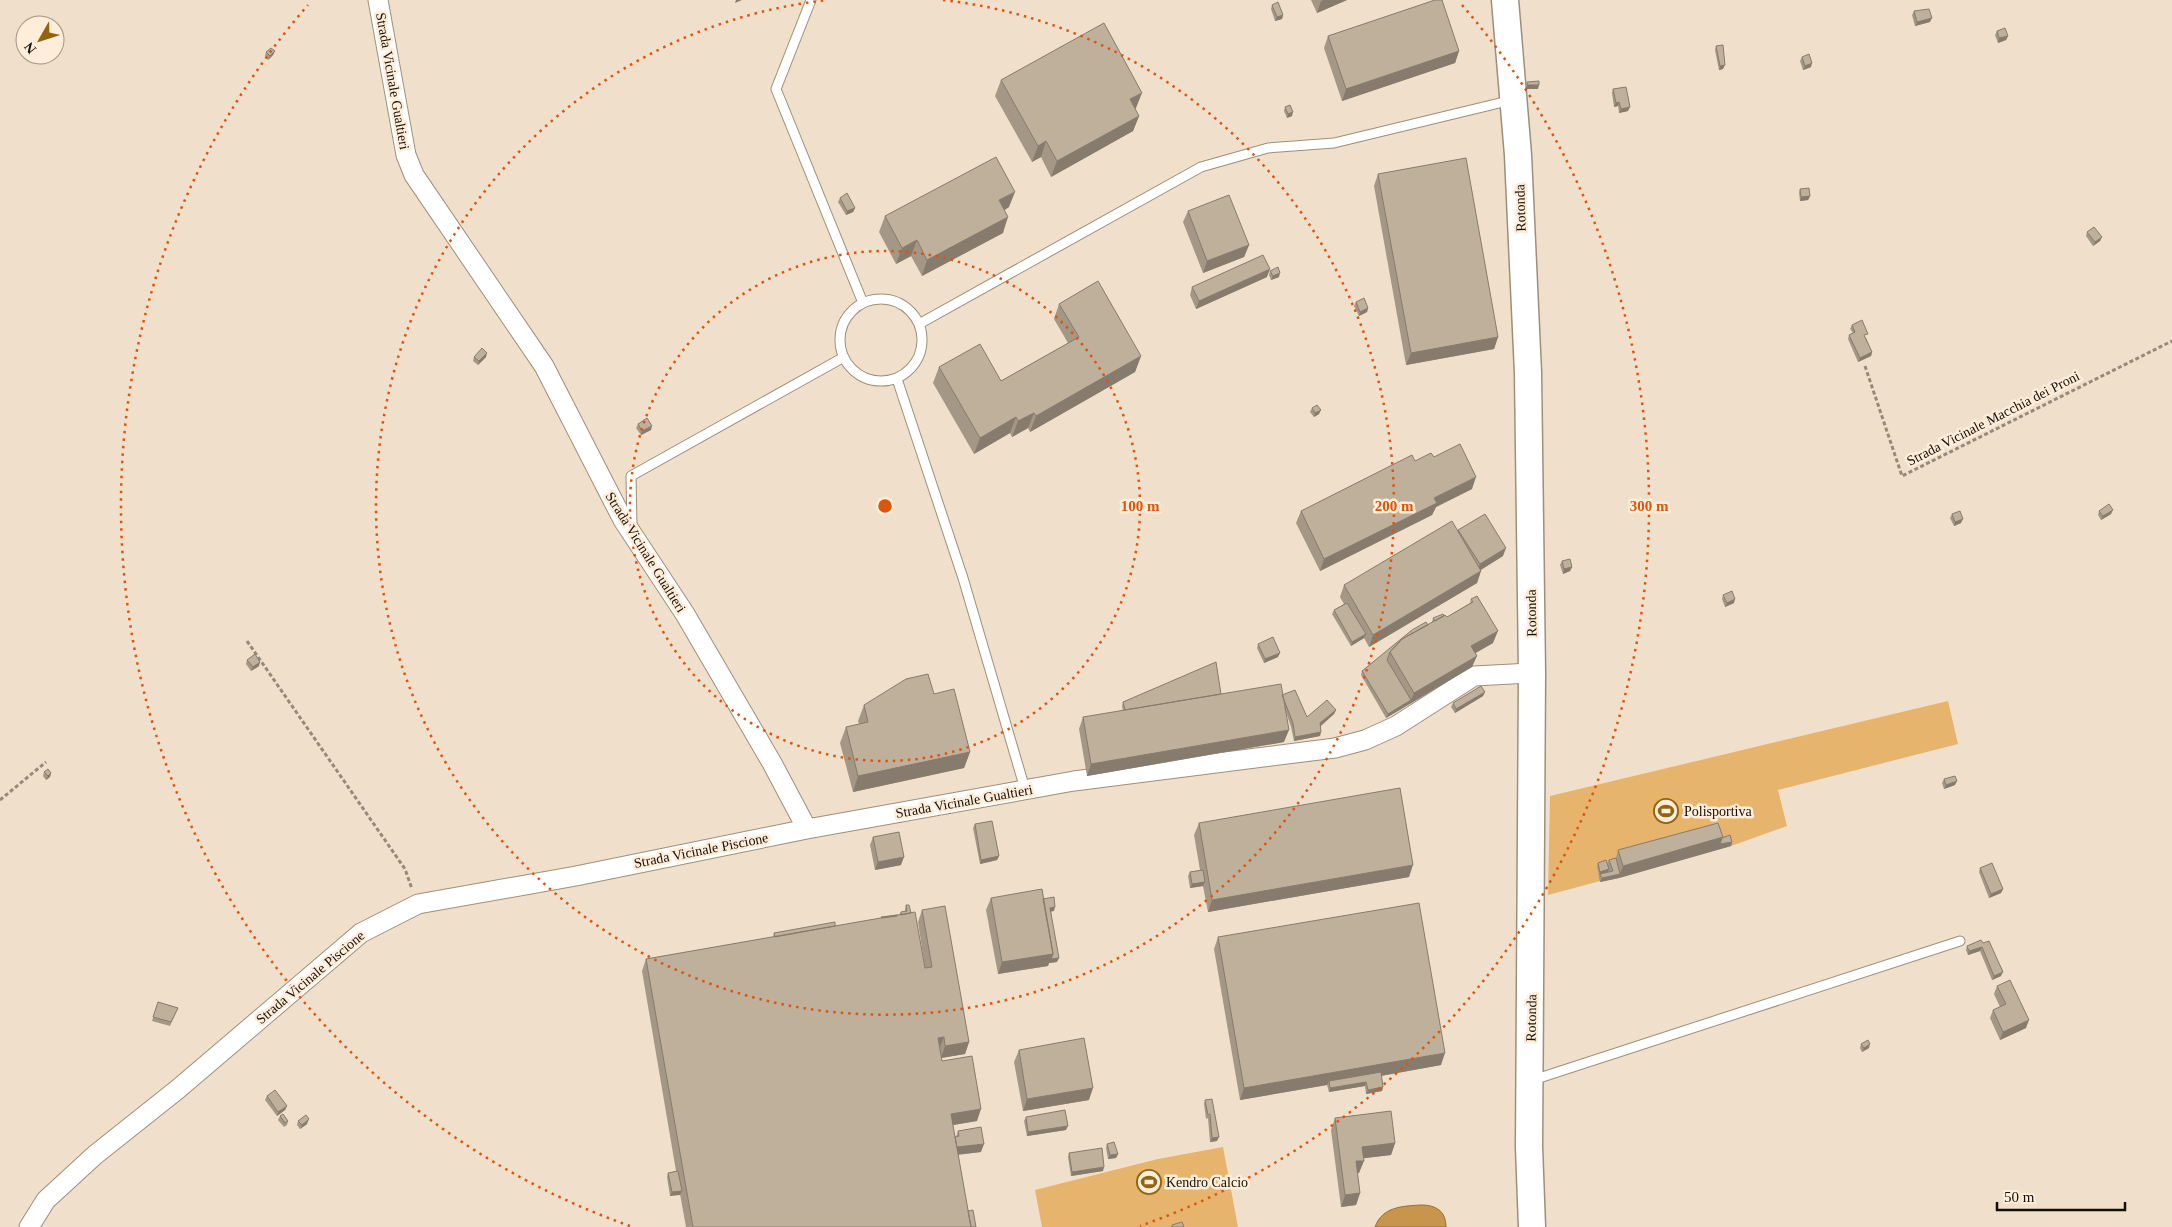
<svg xmlns="http://www.w3.org/2000/svg" width="2172" height="1227" viewBox="0 0 2172 1227" font-family="'Times New Roman',serif">
	<rect width="100%" height="100%" fill="#f0e0cb"/>
	<path fill="#e6b46c" d="M1948 701 1958 744 1778 790 1787 826 1731 846 1548 895 1550 796Z
		M1223 1147 1238 1227H1042L1035 1190 1158 1159Z"/>
	<path fill="#c7964c" stroke="#926e38" d="M1421 1205C1436 1205 1446 1211 1446 1227H1375C1382 1207 1402 1206 1421 1205Z"/>
	<g fill="none" stroke-linecap="round" stroke-linejoin="round">
		<defs>
			<path id="lane" d="M811 0 776 89 863 303
				M840 340a41 41 0 1 1 82 0a41 41 0 1 1-82 0Z
				M919 324 1201 167 1268 148 1334 143 1512 100
				M897 379 963 578 1025 789
				M632 527 631 476 844 357
				M1533 1080 1960 941"/>
			<path id="street" d="M378 0 406 155 414 175 544 366 623 520 685 614 772 763 807 829 1074 781 1335 748 1365 740 1396 726 1474 676 1532 673
				M29 1227 46 1200 95 1155 178 1089 361 933 418 904 576 876 807 829"/>
			<path id="secondary" d="M1505 0 1518 155 1528 373 1532 673 1529 1147 1532 1227"/>
		</defs>
		<use href="#lane" stroke="#9d8f7b" stroke-width="11"/>
		<use href="#street" stroke="#9d8f7b" stroke-width="21"/>
		<use href="#secondary" stroke="#9d8f7b" stroke-width="29"/>
		<path stroke="#95897a" stroke-width="3" stroke-dasharray="4 2.5" stroke-linecap="butt" d="M1865 366 1902 476 2172 341
			M247 641 405 869 412 889
			M0 800 46 762"/>
		<use href="#lane" stroke="#fff" stroke-width="9"/>
		<use href="#street" stroke="#fff" stroke-width="19"/>
		<use href="#secondary" stroke="#fff" stroke-width="26"/>
	</g>
	<path fill="#a49785" d="M1311 0H1347L1317 13Z
		M1272 5 1283 15 1282 19 1275 21 1271 9Z
		M1914 11 1930 22 1915 26 1912 15Z
		M1997 31 2008 36 2006 40 1998 43 1995 35Z
		M1328 36 1459 51 1455 63 1342 101 1324 48Z
		M1716 46 1723 69 1719 70 1715 50Z
		M275 51 273 55 268 60 265 56 266 52Z
		M1802 57 1811 67 1803 70 1800 61Z
		M1001 80 1136 108 1135 109 1139 116 1133 131 1051 177 1041 157 1032 162 995 96Z
		M1613 89 1628 111 1619 113 1618 106 1614 107 1612 93Z
		M1285 107 1292 116 1287 118 1284 111Z
		M1378 174 1498 337 1494 349 1406 365 1374 186Z
		M1800 189 1810 196 1808 200 1800 201 1799 193Z
		M840 198 855 208 853 212 846 215 838 202Z
		M1009 207 1005 210 1003 233 922 276 911 256 896 264 879 232 885 216Z
		M1188 211 1249 245 1244 257 1203 273 1183 222Z
		M2087 232 2100 241 2093 246 2086 236Z
		M1270 271 1279 277 1271 280 1269 275Z
		M1267 277 1196 309 1190 295 1192 287Z
		M1356 302 1368 308 1367 312 1359 316 1354 306Z
		M1059 304 1141 356 1135 372 1030 432 1028 428 1012 437 1010 433 974 454 933 383 939 367 1001 381 1068 343 1054 319Z
		M1852 325 1866 338 1872 352 1871 356 1858 362 1848 339 1849 335 1853 333 1850 329Z
		M474 357H486L478 365 473 361Z
		M1312 408 1319 414 1314 417 1310 412Z
		M638 424 651 430 641 435 636 428Z
		M1434 457 1472 489 1436 507 1432 515 1320 571 1296 523 1301 511 1415 461Z
		M2099 511 2111 514 2101 520 2098 515Z
		M1952 514 1961 523 1954 526 1950 518Z
		M1458 530 1503 556 1481 570 1477 583 1369 647 1364 638 1351 646 1332 614 1334 610 1344 604 1340 597 1344 585 1458 531Z
		M1562 561 1572 567 1570 571 1563 574 1560 565Z
		M1723 595 1734 603 1725 607 1722 599Z
		M1471 599 1493 643 1475 653 1472 667 1386 718 1361 675 1362 671 1432 622 1433 618 1444 616 1447 617 1470 603Z
		M1258 644 1278 657 1264 663 1257 648Z
		M247 660 259 666 251 671 246 664Z
		M1485 692 1483 696 1455 713 1451 707 1453 703Z
		M934 694 970 752 964 768 853 792 840 743 846 727 859 724 858 721 864 705Z
		M1221 694 1283 695 1307 717 1336 710 1334 714 1321 726 1320 736 1294 741 1291 727 1286 712 1284 742 1087 776 1079 729 1083 717 1123 711 1122 706 1123 702Z
		M44 772 51 773 50 777 46 780 43 776Z
		M1944 779 1955 785 1944 789 1942 783Z
		M1199 823 1409 877 1208 912 1203 886 1190 888 1188 876 1190 872 1200 870 1194 835Z
		M975 824 999 856 997 860 980 864 973 828Z
		M873 837 901 865 875 870 870 845Z
		M1722 838 1732 842 1731 846 1619 878 1600 882 1599 878V876L1597 867 1598 863 1607 864 1609 860 1616 858 1618 850Z
		M1980 868 2003 889 2001 893 1989 898 1979 872Z
		M991 898 1043 899 1054 911H1051L1057 962 1049 963 1048 966 998 974 986 910Z
		M906 905 911 913 925 968 918 922 922 910 969 1042 965 1054 941 1058 942 1061 977 1121 953 1125 955 1137H956L958 1131 981 1152 958 1155 968 1211 976 1227H686L680 1194 670 1196 667 1177 668 1173 676 1171 642 971 646 959 773 937 774 933 835 926 899 915 901 912 905 911V909Z
		M1218 937 1441 1065 1381 1076 1383 1087 1382 1091 1366 1094 1365 1086 1329 1092 1327 1085 1240 1100 1214 949Z
		M1981 940 2001 976 1992 980 1980 951 1968 955 1966 950 1967 946Z
		M1997 986 2026 1028 2000 1040 1990 1018 1993 1010 2000 1007 1994 994Z
		M158 1002 178 1008 170 1026 152 1021Z
		M1861 1044 1869 1048 1862 1052 1860 1048Z
		M1019 1050 1089 1100 1023 1111 1014 1062Z
		M267 1096 287 1106 285 1110 277 1116 265 1100Z
		M1205 1100 1217 1141 1210 1142 1208 1118 1206 1119 1204 1104Z
		M280 1116 288 1121 287 1125 284 1127 278 1120Z
		M1026 1117 1066 1130 1027 1136 1024 1121Z
		M1335 1118 1395 1143 1391 1155 1363 1158 1359 1173H1357L1360 1193 1356 1205 1341 1207 1331 1130Z
		M298 1121 307 1124 300 1129 297 1125Z
		M1107 1144 1118 1154 1116 1158 1108 1159 1106 1148Z
		M1069 1153 1103 1171 1071 1176 1068 1157Z"/>
	<path fill="#867b6c" d="M736 0H742L735 3Z
		M1324 0H1347L1317 13 1321 1Z
		M1283 15 1282 19 1275 21 1277 17Z
		M1932 18 1930 22 1915 26 1917 22Z
		M2008 36 2006 40 1998 43 1999 38Z
		M275 51 273 55 268 60 270 56Z
		M1459 51 1455 63 1342 101 1346 89Z
		M1812 63 1811 67 1803 70 1805 66Z
		M1725 65 1723 69 1719 70 1720 66Z
		M1527 85H1539L1538 89H1525Z
		M1142 93 1136 108 1124 115 1130 99Z
		M1619 102 1618 106 1614 107 1616 103Z
		M1630 107 1628 111 1619 113 1621 109Z
		M1293 112 1292 116 1287 118 1288 114Z
		M1139 116 1133 131 1051 177 1057 161Z
		M1046 141 1041 157 1032 162 1038 146Z
		M1015 192 1009 207 994 216 999 200Z
		M1810 196 1808 200 1800 201 1801 197Z
		M855 208 853 212 846 215 847 211Z
		M1008 217 1003 233 922 276 927 260Z
		M2102 237 2100 241 2093 246 2095 242Z
		M917 240 911 256 896 264 902 248Z
		M1249 245 1244 257 1203 273 1207 261Z
		M1270 269 1267 277 1196 309 1199 301Z
		M1280 273 1279 277 1271 280 1273 276Z
		M1368 308 1367 312 1359 316 1360 312Z
		M1498 337 1494 349 1406 365 1411 353Z
		M1872 352 1871 356 1858 362 1860 358Z
		M487 353 486 357 478 365 479 361Z
		M1141 356 1135 372 1030 432 1036 416Z
		M1321 410 1319 414 1314 417 1315 413Z
		M1034 413 1028 428 1012 437 1018 421Z
		M1016 417 1010 433 974 454 980 438Z
		M652 426 651 430 641 435 642 431Z
		M1476 477 1472 489 1436 507 1432 515 1320 571 1324 559 1434 498Z
		M2113 510 2111 514 2101 520 2103 516Z
		M1963 519 1961 523 1954 526 1955 522Z
		M1506 548 1503 556 1477 572 1480 564Z
		M1572 567 1570 571 1563 574 1564 569Z
		M1481 571 1477 583 1369 647 1373 635Z
		M1735 599 1734 603 1725 607 1727 603Z
		M1498 631 1493 643 1467 658 1471 646Z
		M1366 634 1364 638 1351 646 1352 642Z
		M1280 653 1278 657 1264 663 1265 659Z
		M1477 656 1472 667 1386 718 1388 714 1411 700 1414 693Z
		M260 662 259 666 251 671 253 667Z
		M1485 692 1483 696 1455 713 1456 709Z
		M1336 710 1334 714 1319 727 1320 723Z
		M1289 730 1284 742 1087 776 1091 764Z
		M1321 732 1320 736 1294 741 1295 737Z
		M970 752 964 768 853 792 858 776Z
		M51 773 50 777 46 780 48 776Z
		M1957 781 1955 785 1944 789 1946 785Z
		M1723 837 1720 844 1732 842 1731 846 1619 878 1600 882 1602 878 1620 874 1623 866Z
		M999 856 997 860 980 864 981 860Z
		M904 857 901 865 875 870 878 862Z
		M1413 865 1409 877 1208 912 1212 900Z
		M1609 869 1607 874H1600L1599 876 1600 872Z
		M1205 882 1203 886 1190 888 1192 884Z
		M2003 889 2001 893 1989 898 1991 894Z
		M1055 907 1054 911 1049 912 1050 908Z
		M1982 947 1980 951 1968 955 1969 951Z
		M1053 954 1059 958 1057 962 1049 963 1048 966 998 974 1002 962Z
		M2003 972 2001 976 1992 980 1994 976Z
		M2029 1020 2026 1028 2000 1040 2003 1032Z
		M944 1037 939 1049 938 1038Z
		M969 1042 965 1054 941 1058 945 1046Z
		M1870 1044 1869 1048 1862 1052 1864 1048Z
		M1445 1053 1441 1065 1330 1085 1329 1081 1327 1085 1240 1100 1244 1088Z
		M1366 1082 1365 1086 1329 1092 1330 1088Z
		M1383 1087 1382 1091 1366 1094 1368 1090Z
		M1093 1088 1089 1100 1023 1111 1027 1099Z
		M287 1106 285 1110 277 1116 278 1112Z
		M981 1109 977 1121 947 1126 951 1114Z
		M309 1119 307 1124 300 1129 302 1125Z
		M1068 1126 1066 1130 1027 1136 1028 1132Z
		M1219 1137 1217 1141 1210 1142 1212 1138Z
		M1395 1143 1391 1155 1358 1159 1362 1147Z
		M984 1144 981 1152 952 1155 955 1147Z
		M1118 1154 1116 1158 1108 1159 1110 1155Z
		M1356 1161H1364L1359 1173H1352Z
		M1104 1167 1103 1171 1071 1176 1072 1172Z
		M682 1191 680 1195 670 1196 672 1192Z
		M1360 1193 1356 1205 1341 1207 1345 1195Z"/>
	<path fill="#bfb09b" stroke="#867b6c" d="M1435 0H1442L1459 51 1346 89 1328 36Z
		M1278 2 1283 15 1277 17 1272 5Z
		M1929 9 1932 18 1917 22 1914 11Z
		M1104 23 1142 93 1130 99 1139 116 1057 161 1046 141 1038 146 1001 80Z
		M2005 28 2008 36 1999 38 1997 31Z
		M1723 45 1725 65 1720 66 1716 46Z
		M271 48 275 51 270 56 266 52Z
		M1809 54 1812 63 1805 66 1802 57Z
		M1539 81V85H1527V82Z
		M1626 87 1630 107 1621 109 1619 102 1616 103 1613 89Z
		M1290 105 1293 112 1288 114 1285 107Z
		M996 157 1015 192 999 200 1008 217 927 260 917 240 902 248 885 216Z
		M1466 158 1498 337 1411 353 1378 174Z
		M1809 188 1810 196 1801 197 1800 189Z
		M847 193 855 208 847 211 840 198Z
		M1229 195 1249 245 1207 261 1188 211Z
		M2094 227 2102 237 2095 242 2087 232Z
		M1263 255 1270 269 1199 301 1192 287Z
		M1278 267 1280 273 1273 276 1270 271Z
		M1098 281 1141 356 1036 416 1034 413 1018 421 1016 417 980 438 939 367 980 344 1001 381 1079 337 1059 304Z
		M1364 298 1368 308 1360 312 1356 302Z
		M1862 320 1868 334 1864 335 1872 352 1860 358 1849 335 1855 332 1852 325Z
		M482 348 487 353 479 361 474 357Z
		M1317 405 1321 410 1315 413 1312 408Z
		M647 418 652 426 642 431 638 424Z
		M1460 444 1476 477 1434 498 1437 503 1324 559 1301 511 1412 455 1415 461 1431 453 1434 457Z
		M2109 504 2113 510 2103 516 2099 511Z
		M1960 511 1963 519 1955 522 1952 514Z
		M1485 514 1506 548 1480 564 1458 530Z
		M1452 521 1481 571 1373 635 1344 585Z
		M1570 559 1572 567 1564 569 1562 561Z
		M1732 591 1735 599 1727 603 1723 595Z
		M1477 596 1498 631 1471 646 1477 656 1414 693 1390 652 1402 639 1445 615 1447 617 1473 602 1471 599Z
		M1347 603 1366 634 1352 642 1334 610Z
		M1443 614 1444 616 1435 621 1433 618Z
		M1426 622 1428 625 1402 639 1390 652 1387 660 1411 700 1388 714 1362 671 1412 630Z
		M1273 637 1280 653 1265 659 1258 644Z
		M255 654 260 662 253 667 247 660Z
		M1216 662 1221 694 1125 710 1123 702Z
		M928 674 934 694 954 689 970 752 858 776 846 727 868 722 864 705 906 679Z
		M1281 684 1289 730 1091 764 1083 717Z
		M1481 686 1485 692 1456 709 1453 703Z
		M1295 690 1307 717 1327 700 1336 710 1320 723 1321 732 1295 737 1293 723 1282 695Z
		M48 769 51 773 48 776 44 772Z
		M1955 776 1957 781 1946 785 1944 779Z
		M1400 788 1413 865 1212 900 1199 823Z
		M992 821 999 856 981 860 975 824Z
		M1718 823 1723 837 1623 866 1618 850Z
		M899 832 904 857 878 862 873 837Z
		M1730 835 1732 842 1720 844 1722 838Z
		M1616 858 1620 874 1602 878 1600 874 1613 871 1609 860Z
		M1606 860 1609 869 1600 872 1598 863Z
		M1992 863 2003 889 1991 894 1980 868Z
		M1203 870 1205 882 1192 884 1190 872Z
		M1042 889 1053 954 1002 962 991 898Z
		M1054 897 1055 907 1050 908 1059 958 1051 959 1053 954 1043 899Z
		M1419 903 1445 1053 1244 1088 1218 937Z
		M906 905H909L911 913 901 915V912L907 911Z
		M945 906 969 1042 945 1046 944 1037 938 1038 942 1061 972 1056 981 1109 951 1114 971 1227H693L646 959 915 912 925 968 932 967 922 910Z
		M897 915V916L882 918 881 917Z
		M835 922V926L775 937 774 933Z
		M1981 940 1983 943 1989 941 2003 972 1994 976 1982 947 1969 951 1967 946Z
		M2010 980 2029 1020 2003 1032 1993 1010 2006 1004 1997 986Z
		M158 1002 178 1008 171 1022 153 1017Z
		M1084 1038 1093 1088 1027 1099 1019 1050Z
		M1868 1040 1870 1044 1864 1048 1861 1044Z
		M1381 1072 1383 1087 1368 1090 1366 1082 1330 1088 1329 1081Z
		M275 1090 287 1106 278 1112 267 1096Z
		M1212 1099 1219 1137 1212 1138 1210 1114 1208 1115 1205 1100Z
		M1065 1110 1068 1126 1028 1132 1026 1117Z
		M1391 1111 1395 1143 1362 1147 1364 1161H1356L1360 1193 1345 1195 1335 1118Z
		M283 1114 288 1121 285 1123 280 1116Z
		M306 1115 309 1119 302 1125 298 1121Z
		M981 1127 984 1144 957 1147 955 1137 959 1136 958 1131Z
		M1114 1142 1118 1154 1110 1155 1107 1144Z
		M1102 1148 1104 1167 1072 1172 1069 1153Z
		M678 1171 682 1191 672 1192 668 1173Z
		M973 1210 976 1227H971L968 1211Z
		M1182 1222 1184 1227H1172V1225Z"/>
	<g fill="none" stroke="#dd550c" stroke-width="2.5" stroke-dasharray="2.5 5">
		<circle cx="885" cy="506" r="255"/>
		<path d="M943 0A509 509 0 1 1 827 0"/>
		<path d="M630 1226A764 764 0 0 1 308 5M1462 5A764 764 0 0 1 1140 1226"/>
	</g>
	<defs>
		<symbol id="stadium-ring" viewBox="-11 -11 22 22"><circle r="9.5" fill="#feedd8" stroke="#926411" stroke-width="1.5"/><path d="M0-5a6.5 5 0 1 0 0 10a6.5 5 0 1 0 0-10ZM-3.5-1.8h7v3.6h-7Z" fill="#926411"/></symbol>
	</defs>
	<g fill-rule="evenodd">
		<use href="#stadium-ring" x="1652" y="797" width="28" height="28"/>
		<use href="#stadium-ring" x="1135" y="1168" width="28" height="28"/>
	</g>
	<g text-anchor="middle" stroke-width="5" stroke-linejoin="round" paint-order="stroke">
		<g font-size="14" fill="#150f08" stroke="#feedd8">
			<text transform="translate(393 81) rotate(80)" y="5">Strada Vicinale Gualtieri</text>
			<text transform="translate(1520 208) rotate(-92)" y="5">Rotonda</text>
			<text transform="translate(1993 418) rotate(-27)" y="5">Strada Vicinale Macchia dei Proni</text>
			<text transform="translate(646 552) rotate(58)" y="5">Strada Vicinale Gualtieri</text>
			<text transform="translate(1531 613) rotate(-91)" y="5">Rotonda</text>
			<text transform="translate(964 801) rotate(-10)" y="5">Strada Vicinale Gualtieri</text>
			<text transform="translate(701 850) rotate(-11)" y="5">Strada Vicinale Piscione</text>
			<text transform="translate(310 977) rotate(-40)" y="5">Strada Vicinale Piscione</text>
			<text transform="translate(1531 1018) rotate(-89)" y="5">Rotonda</text>
		</g>
		<g font-size="14" fill="#150f08" stroke="#feedd8" text-anchor="start">
			<text x="1684" y="816">Polisportiva</text>
			<text x="1166" y="1187">Kendro Calcio</text>
		</g>
	</g>
	<circle cx="885" cy="506" r="8" fill="#dd550c" stroke="#feedd8" stroke-width="2.5"/>
	<g font-size="15" text-anchor="middle" font-weight="bold" fill="#dd550c" stroke="#feedd8" stroke-width="5" stroke-linejoin="round" paint-order="stroke">
		<text x="1140" y="511">100 m</text>
		<text x="1394" y="511">200 m</text>
		<text x="1649" y="511">300 m</text>
	</g>
	<g transform="translate(40 40) rotate(231)"><circle r="24" fill="#feedd8" stroke="#a19485"/>
	<path d="M0-4L9 19L0 12L-9 19Z" fill="#926411"/>
	<text y="-8" font-size="14" font-weight="bold" text-anchor="middle" fill="#150f08">N</text>
	</g>
	<path d="M1997 1202v8h128v-8" fill="none" stroke="#150f08" stroke-width="2.5"/>
	<text x="2004" y="1202" font-size="15" fill="#150f08" stroke="#feedd8" stroke-width="4" paint-order="stroke">50 m</text>
</svg>
